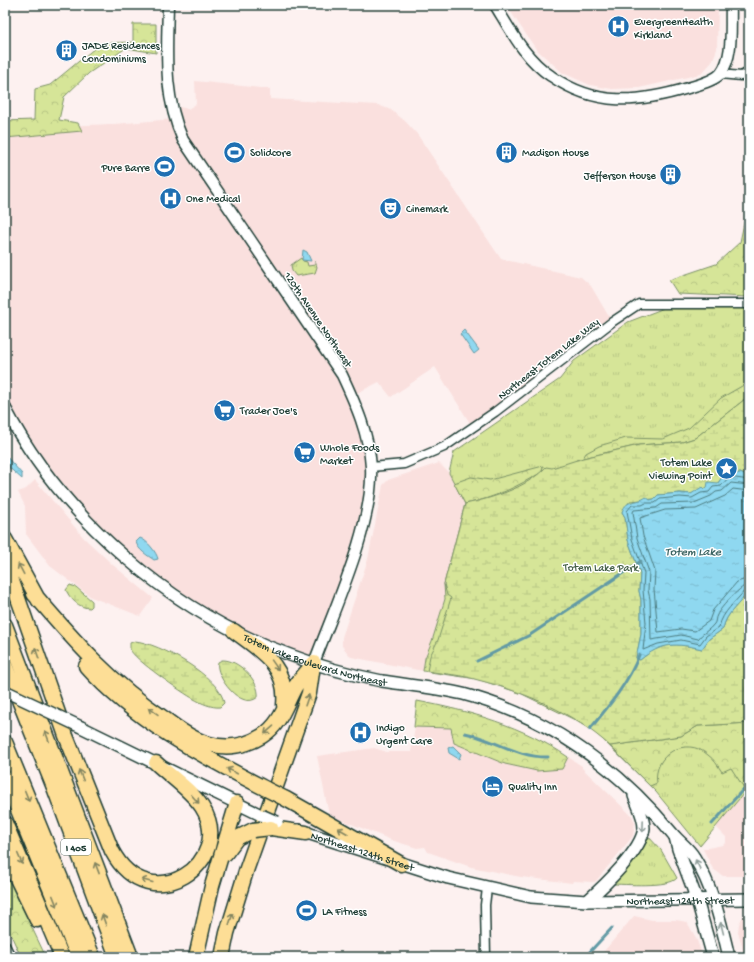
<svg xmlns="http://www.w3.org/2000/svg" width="754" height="962" viewBox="0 0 754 962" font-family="'Gochi Hand',sans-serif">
	<defs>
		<pattern id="grass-tufts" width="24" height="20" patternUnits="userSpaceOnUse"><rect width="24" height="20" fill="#d6e598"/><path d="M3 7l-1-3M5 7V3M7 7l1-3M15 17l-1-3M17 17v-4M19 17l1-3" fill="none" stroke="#b7c584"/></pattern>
		<pattern id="forest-crowns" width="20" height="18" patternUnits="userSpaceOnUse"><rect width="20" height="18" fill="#d6e598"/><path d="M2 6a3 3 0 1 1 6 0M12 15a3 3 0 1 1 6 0" fill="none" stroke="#b7c584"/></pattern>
		<pattern id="wetland-marsh" width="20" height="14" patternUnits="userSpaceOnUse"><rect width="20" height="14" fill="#d6e598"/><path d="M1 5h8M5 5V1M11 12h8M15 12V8" fill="none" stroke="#b7c584"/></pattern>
		<pattern id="water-ripples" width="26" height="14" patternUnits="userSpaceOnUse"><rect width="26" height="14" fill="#8fd8f0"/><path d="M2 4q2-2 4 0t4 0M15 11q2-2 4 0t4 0" fill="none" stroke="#7bbace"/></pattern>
	</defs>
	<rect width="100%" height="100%" fill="#fdf1f0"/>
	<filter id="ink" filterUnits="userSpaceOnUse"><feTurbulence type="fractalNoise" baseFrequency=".025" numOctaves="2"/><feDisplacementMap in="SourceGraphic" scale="8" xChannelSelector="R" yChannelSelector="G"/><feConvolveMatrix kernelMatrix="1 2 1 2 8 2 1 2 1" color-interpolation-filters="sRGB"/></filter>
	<g filter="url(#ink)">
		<path fill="#fae0de" d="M506 5H718L717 49 712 62 701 74 639 88 612 89 590 85 563 73 536 49Z
			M195 81 270 89V99L378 105 391 110 405 121 417 134 501 259 581 277 591 286 612 322 473 428 435 367 391 397 379 382 353 395 364 426 368 501 314 663 183 601 75 508 5 408V128L114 124 174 119 172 109 180 107 188 109 196 104Z
			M439 463 449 473 465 504 444 584 445 599 432 641 425 658 423 671 351 657 342 646V637L368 559 383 485 388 480Z
			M35 480 84 538 113 565 153 598 140 616 91 597 50 566 26 534 25 506 18 492 26 489Z
			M415 727 451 728 454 743 505 764 537 771 561 769 568 757 582 766V768L632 816 635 823 633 836 596 881 594 882 573 881 572 883 521 877 471 867 428 852 425 847 417 848 394 841 329 815 317 756 374 748 387 752H411Z
			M749 787V876H723L713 869 703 849 723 845 726 842V837L716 827Z
			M746 915H749V957H745L738 932 739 924 742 918Z
			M634 916 652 920H676L687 922 696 938 703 957H599Z"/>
		<path fill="url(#grass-tufts)" stroke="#7a9166" d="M301 258 303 261 307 262 308 266 315 265V261L317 267 315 273 296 276 292 271 291 265Z
			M667 307 749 308V787L700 846 656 792 596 733 573 719 520 693 477 679 423 671 425 658 432 641 445 599 444 584 465 504 449 473 454 452 560 379 574 361 628 322Z
			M647 835 661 850 677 878C669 888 624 884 610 884Z"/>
		<path fill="url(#forest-crowns)" stroke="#7a9166" d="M133 24H156V53L126 48 89 73 64 97 59 120 78 123 82 131 5 138V121L34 120 35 89 50 85 101 43 133 42Z
			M749 214V297L678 294 669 280 716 264 740 242 745 218Z
			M749 382V396L695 438 682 442 639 445 583 458 586 453 599 446 626 438 663 439 689 428 721 398Z
			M543 466 542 472C516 487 495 498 465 504L454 483 471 477 490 480Z
			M417 701C470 711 523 726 568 757L562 769 537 771 505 764 454 743 451 728 414 727Z
			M749 723V787L746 791 731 768 722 772C718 766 714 759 708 755 686 735 652 755 657 783L650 786 610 746 681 736 698 726Z
			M5 871 44 953 45 957H21L5 922Z"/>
		<path fill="url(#wetland-marsh)" stroke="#7a9166" d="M749 396V477L740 473 732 474 727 470 718 483 691 494 680 493 658 495 654 499 630 501 622 512 625 517 628 540 640 573 639 591 641 600V634L636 658 640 660C662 641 676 643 702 649L709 639 723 629C726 612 740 605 749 590V723L698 726 681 736 610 746C574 713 525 692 478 680 462 675 444 674 427 671L430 656 438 640 451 598 447 595 444 584 465 504C493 498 526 488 546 467L552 468 583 458 639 445 682 442 695 438Z
			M70 585 76 587 92 601V606L90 608C79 608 70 599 66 590Z
			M135 641C159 643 221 677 224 703L220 707C212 708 201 703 194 699 183 693 133 659 130 649 130 649 130 644 130 643Z
			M222 660C238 659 260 681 258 697 241 712 214 675 218 662Z"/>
		<path fill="url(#water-ripples)" stroke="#629aa5" d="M303 250 307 252 311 261 302 260Z
			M464 330 479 350 474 354 460 334Z
			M5 455 22 474V479L5 464Z
			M727 470 732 474 740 473 749 477V590C740 605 726 612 723 629L709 639 702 649C676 643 662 642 640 660L636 658 641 634V600L639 591 640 573 628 540 625 517 622 512C627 498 637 504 646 497L650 500 654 499 658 495 680 493 691 494 702 487 704 489 707 488 708 482 718 483Z
			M140 538C147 540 157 553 158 559L154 560C147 555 138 550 136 542Z
			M453 746 461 754 459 759 449 753 448 748Z"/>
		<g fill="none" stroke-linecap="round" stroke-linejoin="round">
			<path stroke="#4c7b7f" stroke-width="1" d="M749 480 729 477 721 486 713 487 709 492 701 493 692 498 680 497 660 499 655 503H646L642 505H632L627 511 632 539 644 573 643 590 646 623 643 650 658 644 681 640 700 644 706 636 719 627C723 611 735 603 745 590L749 589
				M749 485 731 483 722 491 716 492 711 496 694 503 662 504 656 508 634 510 633 512 637 538 649 572 648 590 650 599 651 640 681 635 698 639C702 633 710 630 714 624 716 622 715 618 717 615 720 608 742 584 749 584
				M749 491 733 489 725 496 696 509 665 510 640 518 643 536 655 571 654 589 658 632 681 629 695 631 709 621 713 610 737 582 749 578"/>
			<path stroke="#629aa5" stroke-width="3" d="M477 661 530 635 641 561
				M590 729C608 707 629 682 639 655
				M465 733C493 739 519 758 548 757
				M712 824 749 783
				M585 957 612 928"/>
			<defs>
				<path id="minor" d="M720 74 741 76 749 72
					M371 467 404 464 444 447 495 412 612 322 639 304H749
					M5 945 11 957
					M486 957 485 905 487 888"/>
				<path id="tertiary" d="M168 5C167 53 163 95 183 140L342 375C356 405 369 434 371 467 374 524 334 609 314 663
					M495 5C511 31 525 59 551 76 596 107 638 103 688 88 697 85 715 81 721 73 734 55 730 27 731 5"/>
				<g id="secondary">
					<path id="s1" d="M5 408C62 518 173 613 290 655 319 666 351 675 382 681 409 685 436 688 463 694 547 716 617 767 672 833 679 842 688 847 694 857 713 887 721 923 729 957"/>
					<path d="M81 727 261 815"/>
					<path id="s2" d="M298 830 448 878 531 897 587 901 749 899"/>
					<path d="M675 837 678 849 697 900 713 957"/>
					<path d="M587 901C604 886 642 850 644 828 644 817 638 806 634 796"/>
				</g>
				<path id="motorway" d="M5 539 39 601
					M5 561 66 736 112 851C150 922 237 861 202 807 191 790 171 777 156 763
					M34 594C75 642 111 683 165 719 178 729 193 740 209 744 227 749 246 746 262 736 281 724 285 705 295 687 300 678 308 671 314 663
					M5 625 131 957
					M234 631C262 652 288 666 284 705
					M5 665 55 790 117 957
					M86 666C136 722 201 755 266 789
					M5 742 93 957
					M5 778 78 957
					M286 799 401 864
					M5 823 62 957
					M271 828 306 833
					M5 854 37 920
					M225 854 237 838 253 830
					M196 957 212 886 237 803
					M222 957 227 933 247 868 309 693 313 665"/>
			</defs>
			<use href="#minor" stroke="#1f3d34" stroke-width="11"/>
			<use href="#tertiary" stroke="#1f3d34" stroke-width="13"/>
			<use href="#secondary" stroke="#1f3d34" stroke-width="14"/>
			<use href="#motorway" stroke="#1f3d34" stroke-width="17"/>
			<use href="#minor" stroke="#fff" stroke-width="8"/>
			<use href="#tertiary" stroke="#fff" stroke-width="10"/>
			<use href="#secondary" stroke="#fff" stroke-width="11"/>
			<use href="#motorway" stroke="#fdde96" stroke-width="14"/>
			<defs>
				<path id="secondary-bridge" d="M5 691 81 727
					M261 815 277 822"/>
				<path id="motorway-bridge" d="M266 789 286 799
					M253 830 271 828"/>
			</defs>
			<use href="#secondary-bridge" stroke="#1f3d34" stroke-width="14" stroke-linecap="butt"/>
			<use href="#motorway-bridge" stroke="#1f3d34" stroke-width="17" stroke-linecap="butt"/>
			<use href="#secondary-bridge" stroke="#fff" stroke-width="11"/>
			<use href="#motorway-bridge" stroke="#fdde96" stroke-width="14"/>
		</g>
		<defs><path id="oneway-shaft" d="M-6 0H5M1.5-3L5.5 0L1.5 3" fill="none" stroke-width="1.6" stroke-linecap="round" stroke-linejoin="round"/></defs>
		<g stroke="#838560">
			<use href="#oneway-shaft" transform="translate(21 569) rotate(-118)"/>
			<use href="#oneway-shaft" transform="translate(37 653) rotate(-109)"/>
			<use href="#oneway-shaft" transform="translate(275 665) rotate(55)"/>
			<use href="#oneway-shaft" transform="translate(307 700) rotate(-71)"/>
			<use href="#oneway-shaft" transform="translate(153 711) rotate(-145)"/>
			<use href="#oneway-shaft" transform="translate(269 730) rotate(139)"/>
			<use href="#oneway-shaft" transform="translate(47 736) rotate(-111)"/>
			<use href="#oneway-shaft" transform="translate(232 771) rotate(-152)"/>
			<use href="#oneway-shaft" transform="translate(81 775) rotate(-112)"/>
			<use href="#oneway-shaft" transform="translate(27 796) rotate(68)"/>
			<use href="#oneway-shaft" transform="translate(195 799) rotate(48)"/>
			<use href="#oneway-shaft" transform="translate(343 831) rotate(-150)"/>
			<use href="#oneway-shaft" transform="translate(20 859) rotate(67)"/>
			<use href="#oneway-shaft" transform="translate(97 868) rotate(-111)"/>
			<use href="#oneway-shaft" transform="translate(147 881) rotate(-165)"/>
			<use href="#oneway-shaft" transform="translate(55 901) rotate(68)"/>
			<use href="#oneway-shaft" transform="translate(231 919) rotate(-72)"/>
			<use href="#oneway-shaft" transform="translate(104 920) rotate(-110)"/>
		</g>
		<g stroke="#8f9e9a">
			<use href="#oneway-shaft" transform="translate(643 826) rotate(92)"/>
			<use href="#oneway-shaft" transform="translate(698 865) rotate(-116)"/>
			<use href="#oneway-shaft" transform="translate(722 928) rotate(-104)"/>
		</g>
	</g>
	<defs>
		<symbol id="hospital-disc" viewBox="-11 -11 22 22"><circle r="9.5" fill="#1f6fb2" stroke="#fff"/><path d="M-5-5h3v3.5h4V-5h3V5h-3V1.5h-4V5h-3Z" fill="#fff"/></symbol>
		<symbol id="building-disc" viewBox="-11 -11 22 22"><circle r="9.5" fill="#1f6fb2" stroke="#fff"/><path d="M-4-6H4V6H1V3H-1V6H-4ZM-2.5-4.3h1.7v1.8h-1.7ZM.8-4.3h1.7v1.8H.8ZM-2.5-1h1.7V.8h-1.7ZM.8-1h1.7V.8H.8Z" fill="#fff"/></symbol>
		<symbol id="stadium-disc" viewBox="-11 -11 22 22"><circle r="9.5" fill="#1f6fb2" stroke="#fff"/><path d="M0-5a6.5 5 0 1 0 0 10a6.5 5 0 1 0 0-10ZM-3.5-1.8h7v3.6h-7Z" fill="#fff"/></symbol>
		<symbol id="theatre-disc" viewBox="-11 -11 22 22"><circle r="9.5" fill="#1f6fb2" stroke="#fff"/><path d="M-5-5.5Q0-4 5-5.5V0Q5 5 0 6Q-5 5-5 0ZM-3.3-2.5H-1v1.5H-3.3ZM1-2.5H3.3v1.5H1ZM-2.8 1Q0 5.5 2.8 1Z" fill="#fff"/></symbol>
		<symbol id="supermarket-disc" viewBox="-11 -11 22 22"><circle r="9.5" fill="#1f6fb2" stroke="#fff"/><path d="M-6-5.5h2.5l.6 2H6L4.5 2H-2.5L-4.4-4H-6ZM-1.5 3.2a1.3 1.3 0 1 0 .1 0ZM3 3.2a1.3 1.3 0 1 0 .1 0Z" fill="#fff"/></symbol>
		<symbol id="sight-disc" viewBox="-11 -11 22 22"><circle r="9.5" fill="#1f6fb2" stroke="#fff"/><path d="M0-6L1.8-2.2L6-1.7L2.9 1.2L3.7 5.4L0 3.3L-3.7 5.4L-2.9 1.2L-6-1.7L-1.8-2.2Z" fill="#fff"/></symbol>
		<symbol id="hotel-disc" viewBox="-11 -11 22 22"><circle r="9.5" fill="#1f6fb2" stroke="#fff"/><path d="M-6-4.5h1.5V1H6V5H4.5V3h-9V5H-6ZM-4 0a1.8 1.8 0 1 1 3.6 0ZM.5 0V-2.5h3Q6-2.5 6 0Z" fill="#fff"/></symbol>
	</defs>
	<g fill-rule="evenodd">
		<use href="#hospital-disc" x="606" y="14" width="25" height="25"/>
		<use href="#building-disc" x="54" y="38" width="25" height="25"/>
		<use href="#stadium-disc" x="222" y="140" width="25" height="25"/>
		<use href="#building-disc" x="494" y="140" width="25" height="25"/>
		<use href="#stadium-disc" x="152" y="154" width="25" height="25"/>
		<use href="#building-disc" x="658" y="162" width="25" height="25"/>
		<use href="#hospital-disc" x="158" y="186" width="25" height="25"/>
		<use href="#theatre-disc" x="378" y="196" width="25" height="25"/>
		<use href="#supermarket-disc" x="212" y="398" width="25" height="25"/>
		<use href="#supermarket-disc" x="292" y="440" width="25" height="25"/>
		<use href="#sight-disc" x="714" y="456" width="25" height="25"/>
		<use href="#hospital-disc" x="348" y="720" width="25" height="25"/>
		<use href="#hotel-disc" x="480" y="774" width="25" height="25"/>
		<use href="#stadium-disc" x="294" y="898" width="25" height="25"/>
	</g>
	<g text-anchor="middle" stroke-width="3" stroke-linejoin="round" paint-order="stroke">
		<rect fill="#fff" stroke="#627771" stroke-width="1" x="61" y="839" width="30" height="16" rx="3"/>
		<g font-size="10" font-weight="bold" fill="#1f3d34">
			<text x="76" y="851">I 405</text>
		</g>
		<g font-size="11" fill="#1f3d34" stroke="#fff" text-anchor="start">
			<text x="634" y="25">EvergreenHealth<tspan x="634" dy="13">Kirkland</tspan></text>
			<text x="82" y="49">JADE Residences<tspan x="82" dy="13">Condominiums</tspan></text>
			<text x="250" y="156">Solidcore</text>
			<text x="522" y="156">Madison House</text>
			<text x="150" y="171" text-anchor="end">Pure Barre</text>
			<text x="656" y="179" text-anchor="end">Jefferson House</text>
			<text x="186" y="202">One Medical</text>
			<text x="406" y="212">Cinemark</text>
			<text x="240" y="414">Trader Joe's</text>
			<text x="320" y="451">Whole Foods<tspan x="320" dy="13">Market</tspan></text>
			<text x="712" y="466" text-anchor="end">Totem Lake<tspan x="712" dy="13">Viewing Point</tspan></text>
			<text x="376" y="731">Indigo<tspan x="376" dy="13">Urgent Care</tspan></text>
			<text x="508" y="790">Quality Inn</text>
			<text x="322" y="915">LA Fitness</text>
		</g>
		<g font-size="11" fill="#1f3d34" stroke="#fff">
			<text transform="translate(319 319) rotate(56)" y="4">120th Avenue Northeast</text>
			<text transform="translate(548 358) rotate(-38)" y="4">Northeast Totem Lake Way</text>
			<text dy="4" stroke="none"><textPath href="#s1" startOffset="411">Totem Lake Boulevard Northeast</textPath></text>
			<text dy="4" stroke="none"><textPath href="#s2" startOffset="68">Northeast 124th Street</textPath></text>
			<text dy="4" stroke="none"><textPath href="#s2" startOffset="392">Northeast 124th Street</textPath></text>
		</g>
		<g font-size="11" fill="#445f48" stroke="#fff">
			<text x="601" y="571">Totem Lake Park</text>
		</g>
		<g font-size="12" font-style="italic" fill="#3b6463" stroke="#fff">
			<text x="693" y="555">Totem Lake</text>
		</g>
	</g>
	<rect width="754" height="962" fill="none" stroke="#fff" stroke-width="20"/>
	<rect x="10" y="10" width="734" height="942" fill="none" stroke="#1f3d34" stroke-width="1.5" filter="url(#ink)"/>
</svg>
